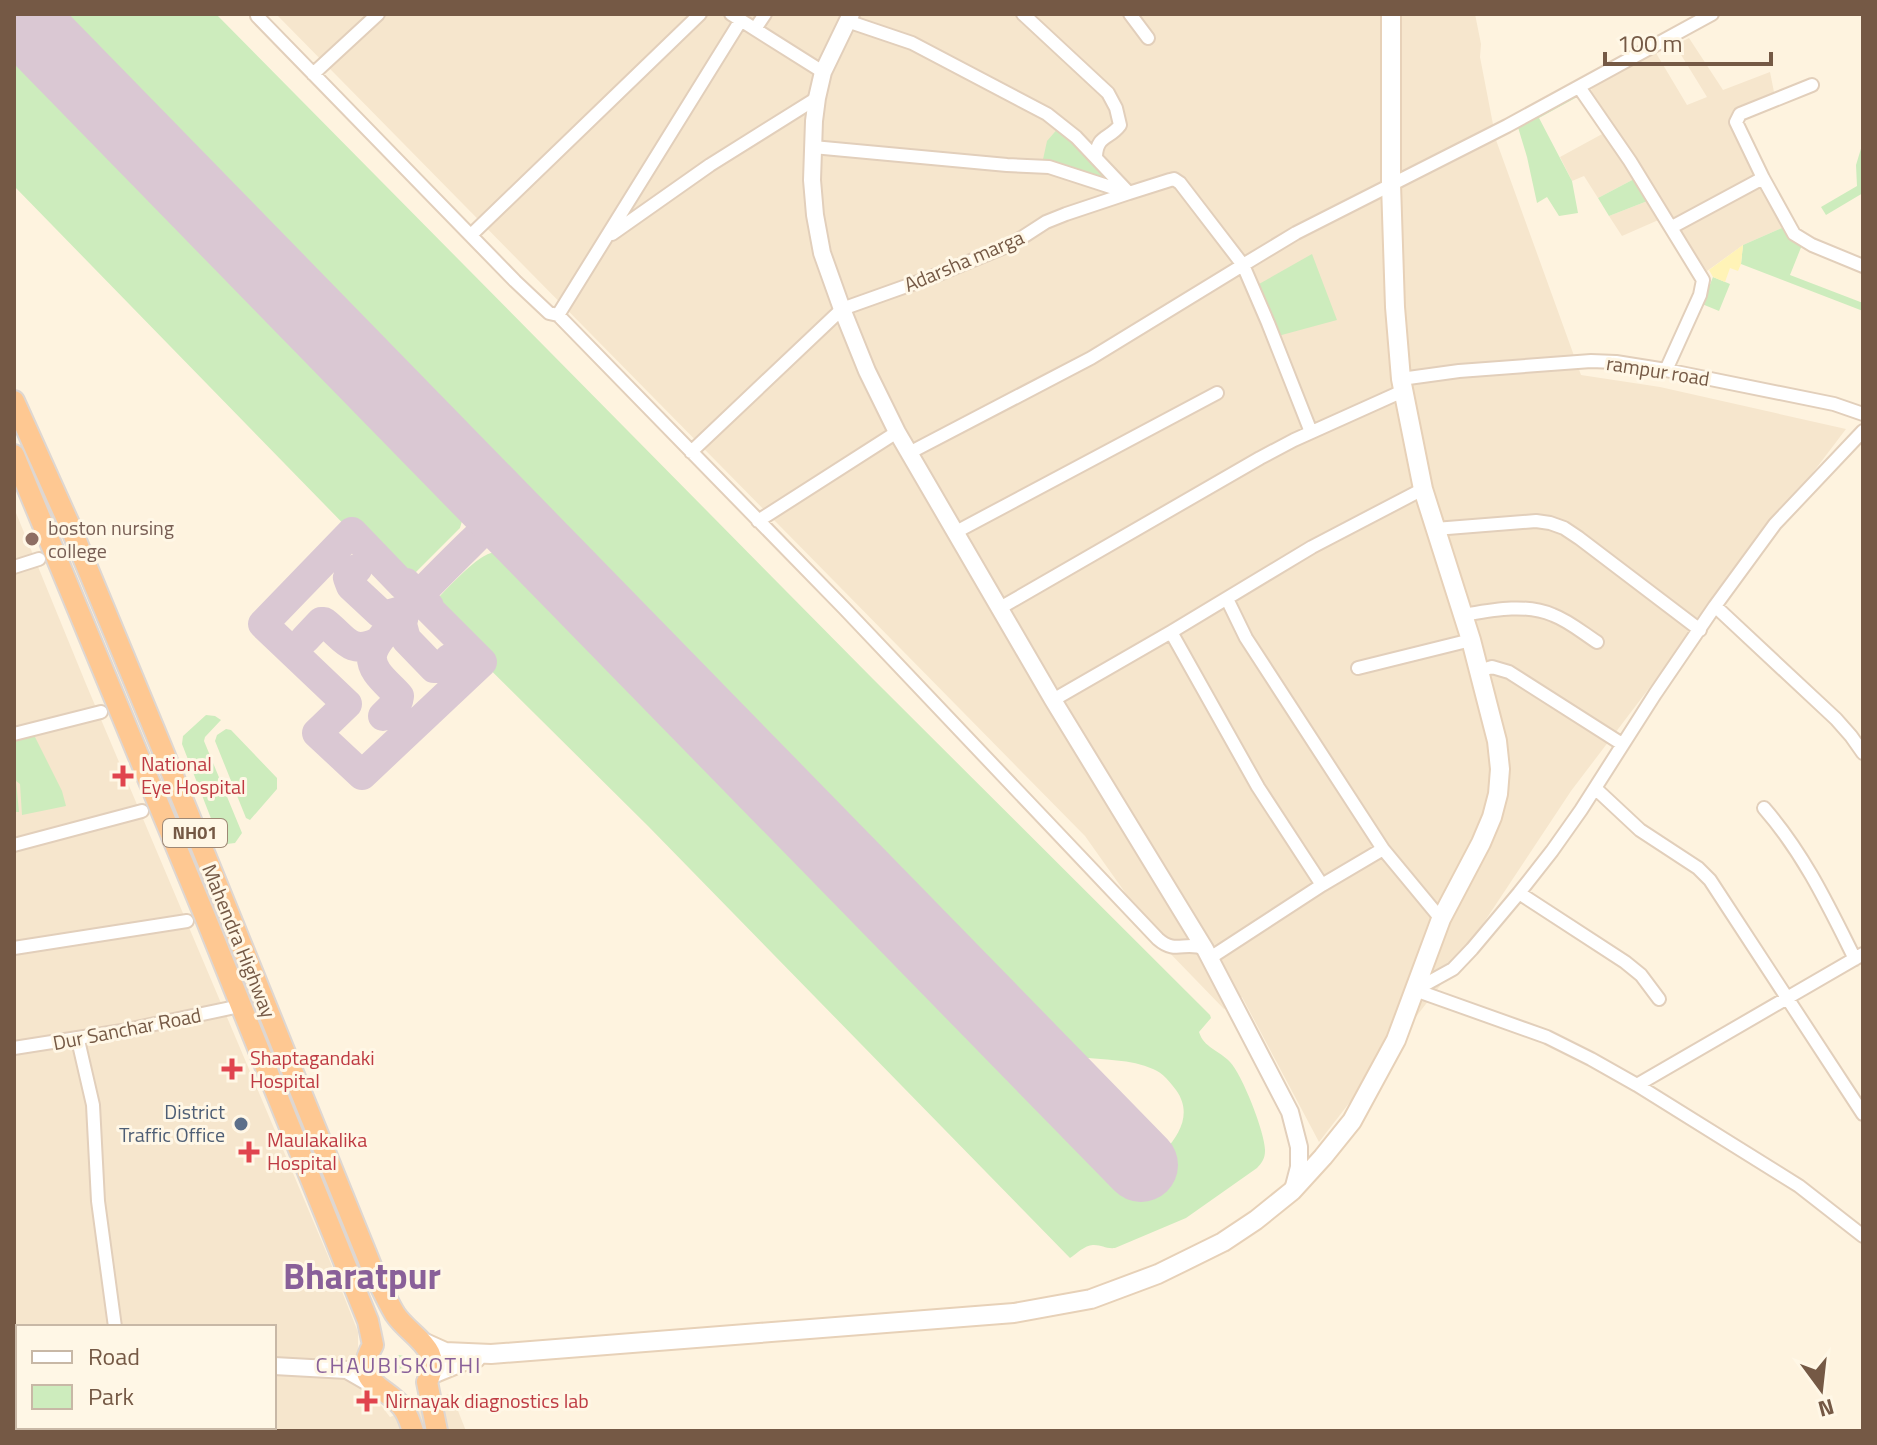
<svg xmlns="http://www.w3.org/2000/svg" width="1877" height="1445" viewBox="0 0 1877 1445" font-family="'Titillium Web',sans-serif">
	<rect width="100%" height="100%" fill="#fef3df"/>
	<path fill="#f6e6cd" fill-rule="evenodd" d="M276 14H1475L1481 44 1480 57 1496 140 1581 375 1660 387 1846 429 1571 791 1453 969 1319 1142 1242 997 1224 1009 1163 946 1085 836Z
		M1689 38 1723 90 1770 72 1775 97 1738 112 1732 115 1730 120 1759 178 1674 220 1591 91 1592 87 1656 53 1687 105 1707 97 1675 45Z
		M1604 133 1636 178 1598 198 1584 176 1572 181 1560 157Z
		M1762 183 1784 227 1743 245 1707 271 1678 227Z
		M1650 200 1663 218 1622 236 1609 216Z
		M14 508 86 684 328 1256 358 1332V1348L363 1382 390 1417 451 1393 466 1431H14ZM18 1327H274V1427H18Z"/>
	<path fill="#cdecbd" d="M57 14H216L873 679 1210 1015 1211 1018 1199 1032C1204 1048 1219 1050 1230 1062 1242 1074 1266 1135 1265 1151 1265 1158 1262 1163 1257 1168L1186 1218 1115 1248C1106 1249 1102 1245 1094 1245 1086 1244 1076 1254 1070 1258L648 826 428 608C443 594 473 558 491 553 502 550 512 554 522 559L1131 1181C1156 1160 1202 1126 1176 1090 1170 1082 1163 1073 1153 1069 1131 1059 1103 1060 1079 1057Z
		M14 40 461 498 464 514 460 528 403 585 14 186Z
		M1576 94 1579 96 1539 118 1572 181 1578 213 1559 216 1547 197 1537 203 1527 157 1517 124Z
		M1060 126 1118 184 1042 164 1047 141Z
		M1863 142V193L1826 215 1821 207 1857 186 1856 165Z
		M1636 178 1650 200 1609 216 1598 198Z
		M1784 227 1802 245 1790 275 1863 303V311L1741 264 1743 245Z
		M1312 254 1337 320 1278 336 1259 284Z
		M1713 277 1730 284 1719 311 1702 304Z
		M334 701 339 706 317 729 311 723Z
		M206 715 215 716 221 720 205 737 204 741 242 833 235 843 227 844 219 839 182 744 183 736Z
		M226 729 231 730 277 778V789L250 820 246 818 215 741 217 735Z
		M34 735 62 791 66 806 22 815 20 784 16 781 19 812H14V740Z
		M389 1365a10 10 0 1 1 20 0a10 10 0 1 1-20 0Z
		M118 1427H261V1431H119Z"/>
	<path fill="#fff3b7" d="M1743 245 1741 264 1738 271 1730 268 1725 282 1713 277 1709 270Z"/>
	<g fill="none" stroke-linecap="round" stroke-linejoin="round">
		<path stroke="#dac8d3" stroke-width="30" d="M352 532 403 585 406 583 429 606 428 608 482 662 362 775 317 733 347 704 263 624Z
			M480 534C499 522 514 526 530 540
			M357 569 348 578 351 586 380 613 387 615 405 610 402 624 406 639 434 668H440L449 659
			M305 639 321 622H324C344 637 349 655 376 643
			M383 716 398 701 399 696C389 684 370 672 372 655 375 635 461 553 480 534 490 518 489 504 479 488"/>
		<path stroke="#dac8d3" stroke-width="74" d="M17 14 1141 1165"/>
		<defs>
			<path id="minor" d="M731 14 823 72
				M1023 14 1108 93 1116 108 1120 125C1110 139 1097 135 1096 156
				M1130 14 1148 38
				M257 16 515 281 549 313 558 315 844 608 1158 939C1176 955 1185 940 1205 949
				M847 21 912 43 1047 114 1076 137 1129 193 1170 180 1174 179 1180 183 1243 265 1296 233 1507 126 1712 14
				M755 29 765 14
				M313 74 378 14
				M1812 85 1740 114 1736 122 1763 178 1794 234 1812 245 1863 266
				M1579 87 1630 161 1703 280 1700 295 1666 370
				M813 147 1007 165 1049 167 1126 192
				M1672 227 1763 178
				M612 234 710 165 817 98
				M471 235 700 14
				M558 315 741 20
				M1401 379 1459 371 1591 361 1616 362 1666 370 1834 404 1863 414
				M691 452 842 309 929 278 1012 244 1046 222 1066 214 1129 193
				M909 453 1091 358 1243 265 1268 323 1311 432
				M758 521 897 432
				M1435 529 1536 521 1550 523 1564 528 1579 538 1700 630
				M956 532 1217 393
				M14 567 39 559
				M1227 599 1246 638 1383 849
				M1715 606 1836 719 1851 736 1863 753
				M1000 608 1260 458 1294 440 1403 391
				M1463 615C1492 610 1525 603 1553 615 1569 621 1583 633 1597 642
				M1171 632 1258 787 1322 885
				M1358 668 1471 640
				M1479 671 1492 667 1509 672 1622 744
				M1053 700 1171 632 1312 547 1423 489
				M14 734 101 712
				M1595 788 1640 830 1698 868 1710 880 1863 1114
				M1764 808C1804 854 1828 905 1855 959
				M14 845 142 811
				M1519 893 1625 962 1641 975 1659 999
				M14 948 187 921
				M1210 958 1322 885 1383 849 1441 919
				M1415 990 1453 969 1472 949 1519 893 1552 851 1581 810 1655 694 1715 606 1775 524 1863 431
				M1415 990 1547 1037 1591 1059 1637 1085 1799 1186 1863 1236
				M78 1040 93 1105 98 1201 115 1327
				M14 1048 122 1031 240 1006
				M1637 1085 1863 954"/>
			<path id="tertiary" d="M851 14 823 72 817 98 814 121 812 180 815 215 822 253 842 309 867 371 897 432 1053 700 1205 949 1290 1112 1299 1147V1167L1293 1190
				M14 1359H18
				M274 1366 347 1370 373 1385"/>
			<path id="secondary" d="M425 1343 445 1352 491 1354 1014 1313 1091 1299 1158 1274 1223 1242 1256 1220 1292 1191 1323 1157 1352 1121 1396 1040 1441 919 1481 843 1492 817 1498 794 1500 769 1497 741 1471 640 1423 489 1401 379 1395 307 1391 184V14
				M430 1375 464 1361 476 1358"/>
			<path id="trunk" d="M14 401 70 526 161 746 372 1268C379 1283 386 1299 395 1314 410 1337 445 1348 427 1382L437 1431
				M14 455 204 914 368 1321 373 1345C351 1383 386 1386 402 1407 408 1414 410 1423 413 1431"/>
		</defs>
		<use href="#minor" stroke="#e2cfbb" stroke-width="16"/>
		<use href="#tertiary" stroke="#e2cfbb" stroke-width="20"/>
		<use href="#secondary" stroke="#e7d1b8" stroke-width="22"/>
		<use href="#trunk" stroke="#ded7d2" stroke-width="24"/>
		<use href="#minor" stroke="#fff" stroke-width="12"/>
		<use href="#tertiary" stroke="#fff" stroke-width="16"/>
		<use href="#secondary" stroke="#fff" stroke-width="18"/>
		<use href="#trunk" stroke="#fec892" stroke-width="20"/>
	</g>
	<circle fill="#8d6e63" stroke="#fff7e6" stroke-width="3" cx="32" cy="539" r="8"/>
	<g fill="#e0444e" stroke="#fff7e6" stroke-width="3">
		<path d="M119 764h8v8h8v8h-8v8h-8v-8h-8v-8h8z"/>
		<path d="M228 1057h8v8h8v8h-8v8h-8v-8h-8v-8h8z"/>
		<path d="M245 1140h8v8h8v8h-8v8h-8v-8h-8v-8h8z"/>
		<path d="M363 1389h8v8h8v8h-8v8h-8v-8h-8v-8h8z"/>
	</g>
	<circle fill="#5c6f8a" stroke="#fff7e6" stroke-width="3" cx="241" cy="1124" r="8"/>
	<g text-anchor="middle" stroke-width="6" stroke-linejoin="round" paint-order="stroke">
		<rect fill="#fff7e6" stroke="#9e8875" stroke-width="2" x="163" y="819" width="64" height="28" rx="6"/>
		<g font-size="18" font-weight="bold" fill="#755945">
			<text x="195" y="839">NH01</text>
		</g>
		<g font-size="20" fill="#755945" stroke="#fff7e6">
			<text transform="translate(964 261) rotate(-23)" y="7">Adarsha marga</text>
			<text transform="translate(1658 371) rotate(9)" y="7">rampur road</text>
			<text transform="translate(239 941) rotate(68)" y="7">Mahendra Highway</text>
			<text transform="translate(127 1029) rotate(-11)" y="7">Dur Sanchar Road</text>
		</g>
		<g font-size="20" fill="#785e54" stroke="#fff7e6" text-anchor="start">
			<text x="48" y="535">boston nursing<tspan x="48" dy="23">college</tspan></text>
		</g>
		<g font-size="20" fill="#be3a42" stroke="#fff7e6" text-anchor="start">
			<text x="141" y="771">National<tspan x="141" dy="23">Eye Hospital</tspan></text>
			<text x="250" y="1065">Shaptagandaki<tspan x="250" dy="23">Hospital</tspan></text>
			<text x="267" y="1147">Maulakalika<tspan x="267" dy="23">Hospital</tspan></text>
			<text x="385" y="1408">Nirnayak diagnostics lab</text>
		</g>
		<g font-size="20" fill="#4e5e75" stroke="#fff7e6" text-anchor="end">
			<text x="225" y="1119">District<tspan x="225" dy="23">Traffic Office</tspan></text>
		</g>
		<g font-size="22" letter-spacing="2" fill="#896099" stroke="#fff7e6">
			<text x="399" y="1373">CHAUBISKOTHI</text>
		</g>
		<g font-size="36" font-weight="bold" fill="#896099" stroke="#fff7e6">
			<text x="362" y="1289">Bharatpur</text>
		</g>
	</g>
	<rect width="1877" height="1445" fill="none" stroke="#755945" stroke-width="32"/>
	<rect x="16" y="1325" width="260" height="104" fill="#fff7e6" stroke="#c8b8a6" stroke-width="2"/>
	<rect x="32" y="1351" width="40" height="12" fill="#ffffff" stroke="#c8b8a6" stroke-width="2"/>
	<text x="88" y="1365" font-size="24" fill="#755945">Road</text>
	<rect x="32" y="1385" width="40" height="24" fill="#cdecbd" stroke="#c8b8a6" stroke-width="2"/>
	<text x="88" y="1405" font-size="24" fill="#755945">Park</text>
	<g transform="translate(1821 1389) rotate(165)" stroke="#fff7e6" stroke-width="6" paint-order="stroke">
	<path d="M0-6L14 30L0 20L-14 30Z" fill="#755945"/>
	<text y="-12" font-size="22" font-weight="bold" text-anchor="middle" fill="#755945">N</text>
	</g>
	<path d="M1605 52v12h166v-12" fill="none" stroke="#755945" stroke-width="4"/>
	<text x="1617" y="52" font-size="24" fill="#755945" stroke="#fff7e6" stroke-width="6" paint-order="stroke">100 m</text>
</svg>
